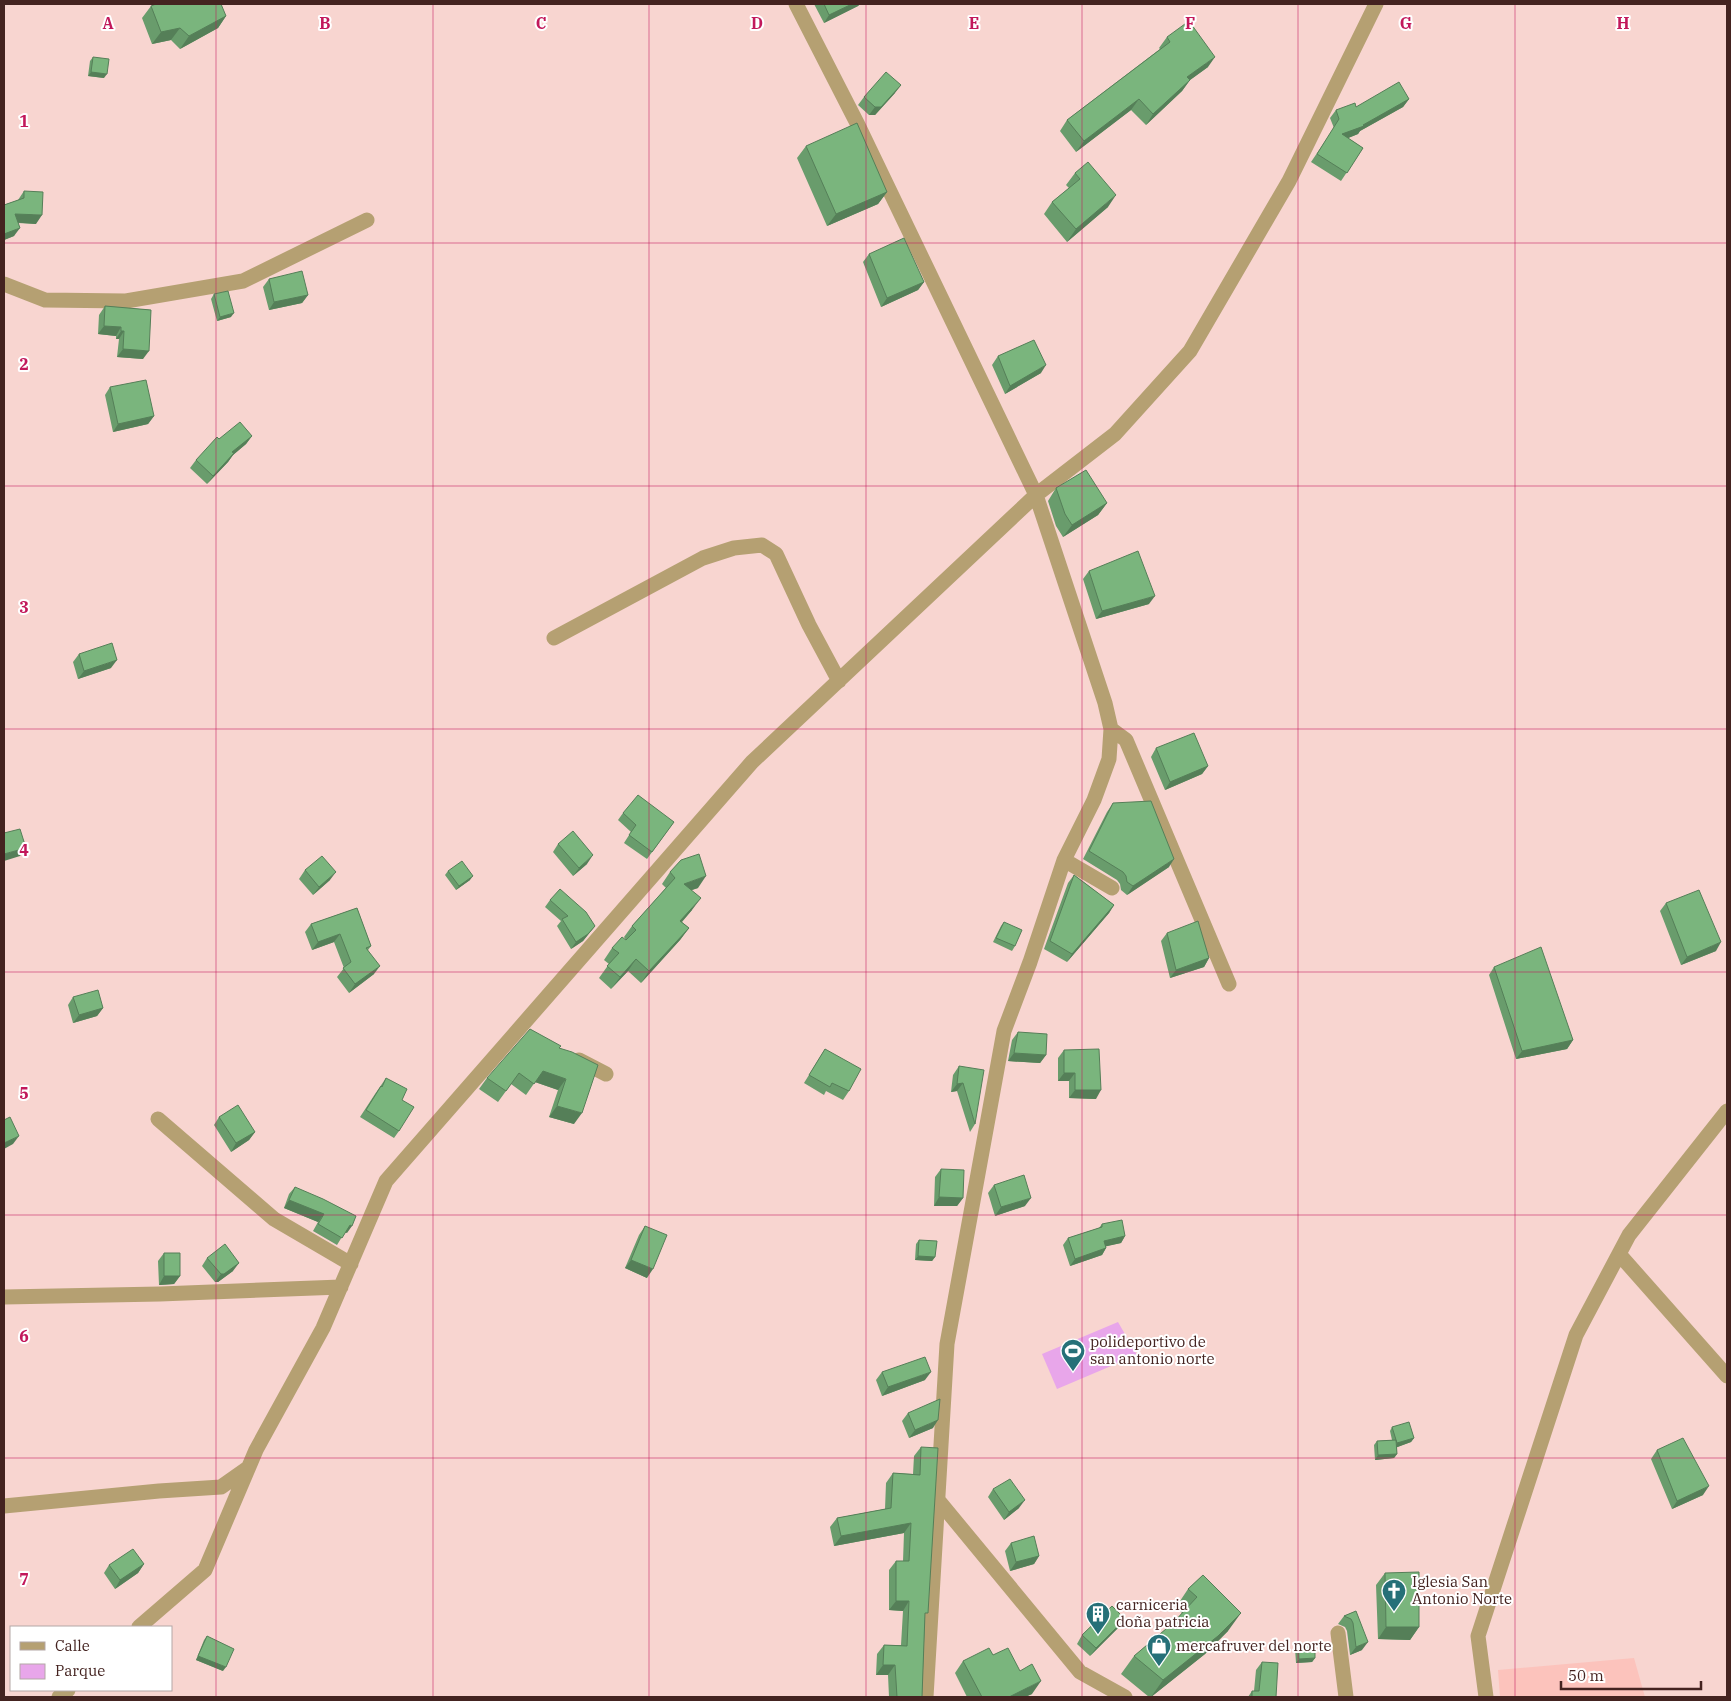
<svg xmlns="http://www.w3.org/2000/svg" width="1731" height="1701" viewBox="0 0 1731 1701" font-family="'IBM Plex Serif',serif">
	<rect width="100%" height="100%" fill="#f8d5d0"/>
	<path fill="#fcc3bc" d="M1634 1658 1645 1697H1500L1498 1670Z"/>
	<path fill="#e8a6ea" d="M1118 1322 1137 1355 1057 1389 1042 1354Z"/>
	<g fill="none" stroke-linecap="round" stroke-linejoin="round">
		<path stroke="#b5a072" stroke-width="15" d="M796 4 858 125 1036 495 1105 703 1111 729 1109 759 1094 800 1064 860 1030 962 1004 1031 947 1344 926 1697
			M4 284 45 300 126 301 243 281 367 220
			M554 638 703 558 734 548 762 545 776 554 809 625 839 681
			M1111 729 1126 740 1229 984
			M1064 860 1112 888
			M579 1060 606 1074
			M158 1119 274 1219 351 1264
			M1619 1254 1727 1376
			M4 1297 160 1294 341 1287
			M938 1500 1080 1672 1125 1697
			M4 1506 159 1491 221 1487 248 1468
			M139 1627 205 1570 256 1450 323 1328 386 1181 752 762 1036 495 1115 434 1190 351 1289 181 1376 4
			M1338 1633 1346 1697
			M59 1697 68 1690
			M1486 1697 1478 1636 1576 1335 1629 1235 1727 1111"/>
	</g>
	<path fill="#699c6c" d="M814 4H860L858 6 824 23Z
		M151 6 226 16 218 28 180 49 171 40 152 44 142 18Z
		M1167 37 1208 67 1190 80 1182 91 1146 125 1131 110 1076 152 1060 131 1067 120 1160 49 1159 48Z
		M93 57 104 78 88 76 90 61Z
		M895 93 875 115H869L858 105 864 97Z
		M1409 99 1403 107 1360 131 1358 134 1348 138 1363 148 1341 181 1311 162 1334 128 1330 118 1336 110Z
		M806 146 887 192 878 204 827 226 797 158Z
		M1075 173 1108 207 1067 242 1044 214 1052 202 1069 188 1066 185Z
		M24 191 36 224 18 223 14 236 4 240V205L18 200Z
		M869 254 924 282 918 290 881 307 863 262Z
		M269 279 308 295 302 303 269 310 263 287Z
		M214 294 231 317 217 321 211 299Z
		M105 306 151 310 143 359 117 357 119 339H116V336L98 334 99 315Z
		M998 356 1041 373 1005 394 992 365Z
		M110 387 154 416 148 424 113 432 105 395Z
		M252 436 246 444 233 455 228 462 207 484 190 468 196 460 219 439Z
		M1056 488 1107 503 1098 515 1063 537 1056 526 1048 501Z
		M1089 571 1149 604 1096 619 1083 579Z
		M79 654 111 668 78 679 73 662Z
		M1156 748 1208 766 1202 774 1165 790 1151 757Z
		M1113 803 1169 867 1127 895 1121 890 1120 884 1117 880 1083 859 1107 812Z
		M623 813 674 822 647 859 624 843 631 832 618 820Z
		M558 844 587 864 573 876 553 852Z
		M305 870 330 880 313 895 299 879Z
		M448 871 470 880 456 890 445 875Z
		M670 872 698 888 692 890V910L682 922 689 928 680 940 641 983 628 971 611 989 599 978 609 964 604 960 612 948 626 940 624 937 632 926 666 888 662 884Z
		M1074 875 1114 905 1109 913 1067 962 1044 949 1068 883Z
		M550 900 595 926 583 941 571 949 557 926 561 921 545 907Z
		M1666 903 1716 951 1681 965 1660 911Z
		M357 908 371 946 368 950 374 974 349 993 337 977 344 968 334 942 312 950 305 932 311 924Z
		M1004 922 1015 946 1012 951 993 942 1001 926Z
		M1167 933 1209 958 1204 967 1170 978 1161 941Z
		M1494 967 1573 1040 1567 1049 1516 1059 1489 975Z
		M73 997 103 1008 97 1016 73 1023 68 1005Z
		M1018 1032 1046 1055 1040 1063 1008 1061 1012 1040Z
		M559 1048 574 1124 549 1117 558 1090 535 1082 526 1095 511 1084 498 1102 479 1089 487 1078Z
		M825 1049 849 1091 843 1100 826 1091 824 1095 804 1083Z
		M1064 1050 1096 1099 1069 1098V1081H1058V1058Z
		M959 1066 975 1124 970 1132 957 1091 951 1092 953 1075Z
		M386 1078 402 1100 399 1131 394 1138 360 1117 375 1094Z
		M219 1117 255 1132 249 1140 231 1152 214 1125Z
		M941 1169 963 1198 957 1206H934L935 1177Z
		M994 1185 1025 1206 995 1216 988 1193Z
		M295 1187 347 1233 345 1232 337 1245 313 1231 318 1222 284 1208 289 1194Z
		M1102 1224 1125 1236 1121 1243 1106 1246V1248L1102 1255 1070 1266 1063 1245 1068 1238 1099 1228Z
		M645 1226 647 1278 625 1268 639 1235Z
		M919 1240 935 1257 932 1261 915 1260 916 1244Z
		M164 1253 180 1276 174 1284 159 1285 158 1261Z
		M207 1258 233 1271 218 1282H215L202 1266Z
		M882 1372 925 1380 882 1396 876 1380Z
		M908 1413 933 1428 909 1438 902 1421Z
		M1392 1427 1414 1438 1411 1442 1397 1447V1454L1394 1458 1375 1460 1374 1445 1377 1441 1392 1440 1390 1431Z
		M921 1447 925 1617 922 1697H889L888 1675H876L877 1654 884 1645H901L903 1611 889 1610V1570L896 1561H903L904 1533 834 1546 830 1527 837 1518 885 1509 886 1483 893 1473 913 1474 914 1456Z
		M1657 1450 1703 1495 1672 1509 1651 1459Z
		M993 1489 1019 1508 1004 1520 988 1497Z
		M1011 1543 1039 1556 1034 1564 1010 1571 1005 1551Z
		M144 1564 138 1573 115 1589 104 1573 109 1565Z
		M1385 1573 1419 1627 1410 1640 1378 1639 1376 1585Z
		M1203 1575 1228 1631 1205 1654 1151 1697H1149L1121 1674 1134 1656 1173 1623 1182 1613 1176 1607 1188 1589Z
		M1356 1611 1362 1650 1350 1655 1347 1631 1345 1627 1338 1624 1344 1616Z
		M1119 1627 1090 1656 1077 1644 1082 1635Z
		M207 1636 223 1671 196 1660 204 1640Z
		M1298 1644 1315 1658 1312 1662 1296 1663 1295 1648Z
		M993 1655 1020 1671 1032 1694 1025 1697H967L955 1673 963 1661Z
		M1262 1662 1276 1697H1248L1252 1691H1254L1256 1670Z"/>
	<path fill="#557f58" d="M852 4H860L858 6 824 23 829 15Z
		M226 16 218 28 180 49 189 36Z
		M180 28 171 40 152 44 161 32Z
		M1215 57 1208 67 1179 88 1187 77Z
		M91 72 107 74 104 78 88 76Z
		M1190 80 1182 91 1146 125 1153 114Z
		M901 85 895 93 875 115H869L875 107Z
		M1139 99 1131 110 1076 152 1084 141Z
		M1409 99 1403 107 1360 131 1358 134 1336 143 1342 134 1363 125Z
		M887 192 878 204 827 226 836 214Z
		M1116 195 1108 207 1067 242 1076 229Z
		M15 214 42 215 36 224 10 222Z
		M20 228 14 236 4 240V234Z
		M924 282 918 290 881 307 887 298Z
		M308 295 302 303 269 310 274 302Z
		M234 313 231 317 217 321 220 317Z
		M104 326 121 327 116 336 98 334Z
		M121 331H124L119 339H116Z
		M123 349 149 351 143 359 117 357Z
		M1046 365 1041 373 1005 394 1010 386Z
		M154 416 148 424 113 432 118 424Z
		M252 436 246 444 233 455 228 462 207 484 232 452Z
		M1107 503 1098 515 1063 537 1072 525Z
		M1155 596 1149 604 1096 619 1102 611Z
		M117 660 111 668 78 679 84 671Z
		M1208 766 1202 774 1165 790 1170 782Z
		M26 848 20 856 4 861V854Z
		M593 855 587 864 573 876 579 868Z
		M1174 859 1169 867 1127 895 1133 886Z
		M336 872 330 880 313 895 319 887Z
		M473 876 470 880 456 890 459 886Z
		M706 876 698 888 676 895 684 884Z
		M701 898 692 910 672 933 680 921Z
		M1114 905 1109 913 1067 962 1072 954Z
		M595 926 583 941 571 949 576 942Z
		M689 928 680 940 641 983 649 971Z
		M340 934 334 942 312 950 318 942Z
		M1721 942 1716 951 1681 965 1687 957Z
		M1209 958 1204 967 1170 978 1176 970Z
		M636 959 628 971 611 989 620 977Z
		M380 966 374 974 349 993 355 984Z
		M103 1008 97 1016 73 1023 79 1015Z
		M1573 1040 1567 1049 1516 1059 1522 1051Z
		M1014 1053 1046 1055 1040 1063 1008 1061Z
		M543 1071 566 1079 558 1090 535 1082Z
		M1064 1073H1075L1069 1081H1058Z
		M963 1083 957 1091 951 1092 957 1084Z
		M1075 1090H1101L1096 1099 1069 1098Z
		M557 1106 582 1113 574 1124 549 1117Z
		M255 1132 249 1140 231 1152 236 1143Z
		M19 1136 13 1144 4 1149V1143Z
		M939 1197 963 1198 957 1206H934Z
		M1031 1198 1025 1206 995 1216 1001 1207Z
		M289 1200 324 1214 318 1222 284 1208Z
		M350 1225 352 1226 347 1233 344 1232Z
		M1125 1236 1121 1243 1099 1248 1104 1241Z
		M1106 1248 1102 1255 1070 1266 1075 1259Z
		M918 1256 935 1257 932 1261 915 1260Z
		M631 1260 653 1269 647 1278 625 1268Z
		M239 1263 233 1271 218 1282H215L221 1274Z
		M164 1276H180L174 1284 159 1285Z
		M931 1372 925 1380 882 1396 888 1387Z
		M938 1420 933 1428 909 1438 915 1430Z
		M1414 1438 1411 1442 1395 1448 1397 1443Z
		M1397 1454 1394 1458 1375 1460 1378 1455Z
		M1709 1486 1703 1495 1672 1509 1677 1501Z
		M1025 1500 1019 1508 1004 1520 1009 1512Z
		M911 1523 904 1533 834 1546 841 1536Z
		M1039 1556 1034 1564 1010 1571 1016 1562Z
		M144 1564 138 1573 115 1589 120 1580Z
		M896 1601H909L903 1611 889 1610Z
		M1241 1613 1228 1631 1205 1654 1151 1697 1163 1680Z
		M1125 1619 1119 1627 1090 1656 1096 1648Z
		M1386 1627H1419L1410 1640 1378 1639Z
		M1368 1642 1362 1650 1350 1655 1356 1647Z
		M198 1656 226 1667 223 1671 196 1660Z
		M1315 1658 1312 1662 1296 1663 1299 1659Z
		M883 1665H895L888 1675H876Z
		M1041 1681 1032 1694 1025 1697H1009Z"/>
	<path fill="#7ab57d" stroke="#557f58" d="M156 4H221L226 16 189 36 180 28 161 32 151 6Z
		M824 4H852L829 15Z
		M1189 21 1215 57 1187 77 1190 80 1153 114 1139 99 1084 141 1067 120 1170 42 1167 37Z
		M93 57 109 59 107 74 91 72Z
		M886 72 901 85 881 107H875L864 97Z
		M1399 82 1409 99 1363 125 1364 126 1342 134 1363 148 1347 173 1317 154 1339 119 1336 110 1355 103 1356 107Z
		M857 123 887 192 836 214 806 146Z
		M1088 162 1116 195 1076 229 1052 202 1080 179 1075 173Z
		M24 191 43 192 42 215 15 214 20 228 4 234V205L24 198Z
		M904 238 924 282 887 298 869 254Z
		M302 271 308 295 274 302 269 279Z
		M228 291 234 313 220 317 214 294Z
		M105 306 151 310 149 351 123 349 124 331H121V327L104 326Z
		M1034 340 1046 365 1010 386 998 356Z
		M146 380 154 416 118 424 110 387Z
		M240 422 252 436 232 452 234 453 213 476 196 460 217 437 219 439Z
		M1086 470 1107 503 1072 525 1065 514 1056 488Z
		M1138 551 1155 596 1102 611 1089 571Z
		M112 643 117 660 84 671 79 654Z
		M1194 733 1208 766 1170 782 1156 748Z
		M638 795 674 822 652 852 629 835 636 825 623 813Z
		M1151 801 1174 859 1133 886 1127 882 1126 876 1123 872 1089 851 1113 803Z
		M20 829 26 848 4 854V833Z
		M573 831 593 855 579 868 558 844Z
		M699 854 706 876 684 884 701 898 680 921 689 928 649 971 636 959 620 977 607 966 619 953 612 948 622 937 626 940 636 930 632 926 675 878 670 872 681 860Z
		M322 856 336 872 319 887 305 870Z
		M462 861 473 876 459 886 448 871Z
		M1074 875 1114 905 1072 954 1050 941Z
		M560 889 586 912 595 926 588 934 576 942 562 919 568 916 550 900Z
		M1699 890 1721 942 1687 957 1666 903Z
		M357 908 371 946 366 948 380 966 355 984 343 968 351 962 340 934 318 942 311 924Z
		M1198 921 1209 958 1176 970 1167 933Z
		M1004 922 1022 930 1015 946 996 938Z
		M1541 947 1573 1040 1522 1051 1494 967Z
		M98 990 103 1008 79 1015 73 997Z
		M530 1029 561 1046 559 1048 572 1052 598 1065 582 1113 557 1106 566 1079 543 1071 534 1084 519 1073 506 1091 487 1078Z
		M1018 1032 1047 1034 1046 1055 1014 1053Z
		M825 1049 861 1069 849 1091 832 1083 830 1087 809 1075Z
		M1099 1049 1101 1090H1075V1073H1064V1050Z
		M959 1066 984 1070 975 1124 963 1083 957 1084Z
		M386 1078 407 1089 402 1100 414 1107 399 1131 366 1110 381 1086 382 1087Z
		M238 1105 255 1132 236 1143 219 1117Z
		M10 1117 19 1136 4 1143V1120Z
		M941 1169 964 1170 963 1198 939 1197Z
		M1024 1175 1031 1198 1001 1207 994 1185Z
		M295 1187 323 1199 356 1216 352 1226 350 1225 342 1238 318 1224 324 1214 289 1200Z
		M1122 1220 1125 1236 1104 1241 1106 1248 1075 1259 1068 1238 1102 1227V1224Z
		M645 1226 667 1235 653 1269 631 1260Z
		M919 1240 937 1241 935 1257 918 1256Z
		M225 1244 239 1263 224 1274H221L207 1258Z
		M164 1253H180V1276H164Z
		M925 1357 931 1372 888 1387 882 1372Z
		M940 1399 938 1420 915 1430 908 1413Z
		M1409 1422 1414 1438 1397 1443 1392 1427Z
		M1683 1438 1709 1486 1677 1501 1657 1450Z
		M1396 1440 1397 1454 1378 1455 1377 1441Z
		M921 1447 938 1448 928 1613H925L922 1697H897L895 1665H883L884 1645 907 1646 909 1601H896V1561H909L911 1523 841 1536 837 1518 891 1508 893 1473 920 1475Z
		M1010 1479 1025 1500 1009 1512 993 1489Z
		M1034 1536 1039 1556 1016 1562 1011 1543Z
		M133 1549 144 1564 120 1580 109 1565Z
		M1419 1572V1627H1386L1385 1573Z
		M1203 1575 1241 1613 1218 1636 1163 1680 1134 1656 1173 1623 1197 1597 1188 1589Z
		M1112 1606 1125 1619 1096 1648 1082 1635Z
		M1356 1611 1368 1642 1356 1647 1353 1623 1351 1619 1344 1616Z
		M207 1636 234 1649 226 1667 198 1656Z
		M1298 1644H1315V1658L1299 1659Z
		M989 1648 993 1655 1008 1648 1020 1671 1032 1664 1041 1681 1009 1697H982L963 1661Z
		M1262 1662 1278 1663 1276 1697H1252V1691H1259Z"/>
	<path fill="none" stroke="#c2185b" stroke-width="1" stroke-opacity="0.55" d="M216 4V1697M433 4V1697M649 4V1697M866 4V1697M1082 4V1697M1298 4V1697M1515 4V1697M4 243H1727M4 486H1727M4 729H1727M4 972H1727M4 1215H1727M4 1458H1727"/>
	<defs>
		<symbol id="stadium-pin" viewBox="-11 -11 22 30"><path d="M0 17L-7.5 6A9.5 9.5 0 1 1 7.5 6Z" fill="#267078" stroke="#fff"/><path d="M0-5a6.5 5 0 1 0 0 10a6.5 5 0 1 0 0-10ZM-3.5-1.8h7v3.6h-7Z" fill="#fff"/></symbol>
		<symbol id="church-pin" viewBox="-11 -11 22 30"><path d="M0 17L-7.5 6A9.5 9.5 0 1 1 7.5 6Z" fill="#267078" stroke="#fff"/><path d="M-1.2-6h2.4v3.5h3.3v2.4h-3.3V6h-2.4V-.1h-3.3v-2.4h3.3Z" fill="#fff"/></symbol>
		<symbol id="building-pin" viewBox="-11 -11 22 30"><path d="M0 17L-7.5 6A9.5 9.5 0 1 1 7.5 6Z" fill="#267078" stroke="#fff"/><path d="M-4-6H4V6H1V3H-1V6H-4ZM-2.5-4.3h1.7v1.8h-1.7ZM.8-4.3h1.7v1.8H.8ZM-2.5-1h1.7V.8h-1.7ZM.8-1h1.7V.8H.8Z" fill="#fff"/></symbol>
		<symbol id="shop-pin" viewBox="-11 -11 22 30"><path d="M0 17L-7.5 6A9.5 9.5 0 1 1 7.5 6Z" fill="#267078" stroke="#fff"/><path d="M-5-2.5h2.3a2.7 3.5 0 0 1 5.4 0H5L5.5 6h-11ZM-1.5-2.5h3a1.5 2.3 0 0 0-3 0Z" fill="#fff"/></symbol>
	</defs>
	<g fill-rule="evenodd">
		<use href="#stadium-pin" x="1059" y="1337" width="28" height="38"/>
		<use href="#church-pin" x="1380" y="1577" width="28" height="38"/>
		<use href="#building-pin" x="1084" y="1600" width="28" height="38"/>
		<use href="#shop-pin" x="1145" y="1632" width="28" height="38"/>
	</g>
	<g text-anchor="middle" stroke-width="4" stroke-linejoin="round" paint-order="stroke">
		<g font-size="15" fill="#442320" stroke="#fff" text-anchor="start">
			<text x="1090" y="1347">polideportivo de<tspan x="1090" dy="17">san antonio norte</tspan></text>
			<text x="1412" y="1587">Iglesia San<tspan x="1412" dy="17">Antonio Norte</tspan></text>
			<text x="1116" y="1610">carniceria<tspan x="1116" dy="17">doña patricia</tspan></text>
			<text x="1176" y="1651">mercafruver del norte</text>
		</g>
	</g>
	<g font-size="16" text-anchor="middle" font-weight="bold" fill="#c2185b" stroke="#fff" stroke-width="4" stroke-linejoin="round" paint-order="stroke">
		<text x="108" y="29">A</text>
		<text x="325" y="29">B</text>
		<text x="541" y="29">C</text>
		<text x="757" y="29">D</text>
		<text x="974" y="29">E</text>
		<text x="1190" y="29">F</text>
		<text x="1406" y="29">G</text>
		<text x="1623" y="29">H</text>
		<text x="24" y="127">1</text>
		<text x="24" y="370">2</text>
		<text x="24" y="613">3</text>
		<text x="24" y="856">4</text>
		<text x="24" y="1099">5</text>
		<text x="24" y="1342">6</text>
		<text x="24" y="1585">7</text>
	</g>
	<rect width="1731" height="1701" fill="none" stroke="#442320" stroke-width="10"/>
	<rect x="10" y="1626" width="162" height="65" fill="#ffffff" stroke="#b4a7a6"/>
	<rect x="20" y="1642" width="25" height="8" fill="#b5a072" stroke="#b4a7a6"/>
	<text x="55" y="1651" font-size="15" fill="#442320">Calle</text>
	<rect x="20" y="1664" width="25" height="15" fill="#e8a6ea" stroke="#b4a7a6"/>
	<text x="55" y="1676" font-size="15" fill="#442320">Parque</text>
	<path d="M1561 1681v8h140v-8" fill="none" stroke="#442320" stroke-width="2.5"/>
	<text x="1568" y="1681" font-size="15" fill="#442320" stroke="#ffffff" stroke-width="4" paint-order="stroke">50 m</text>
</svg>
